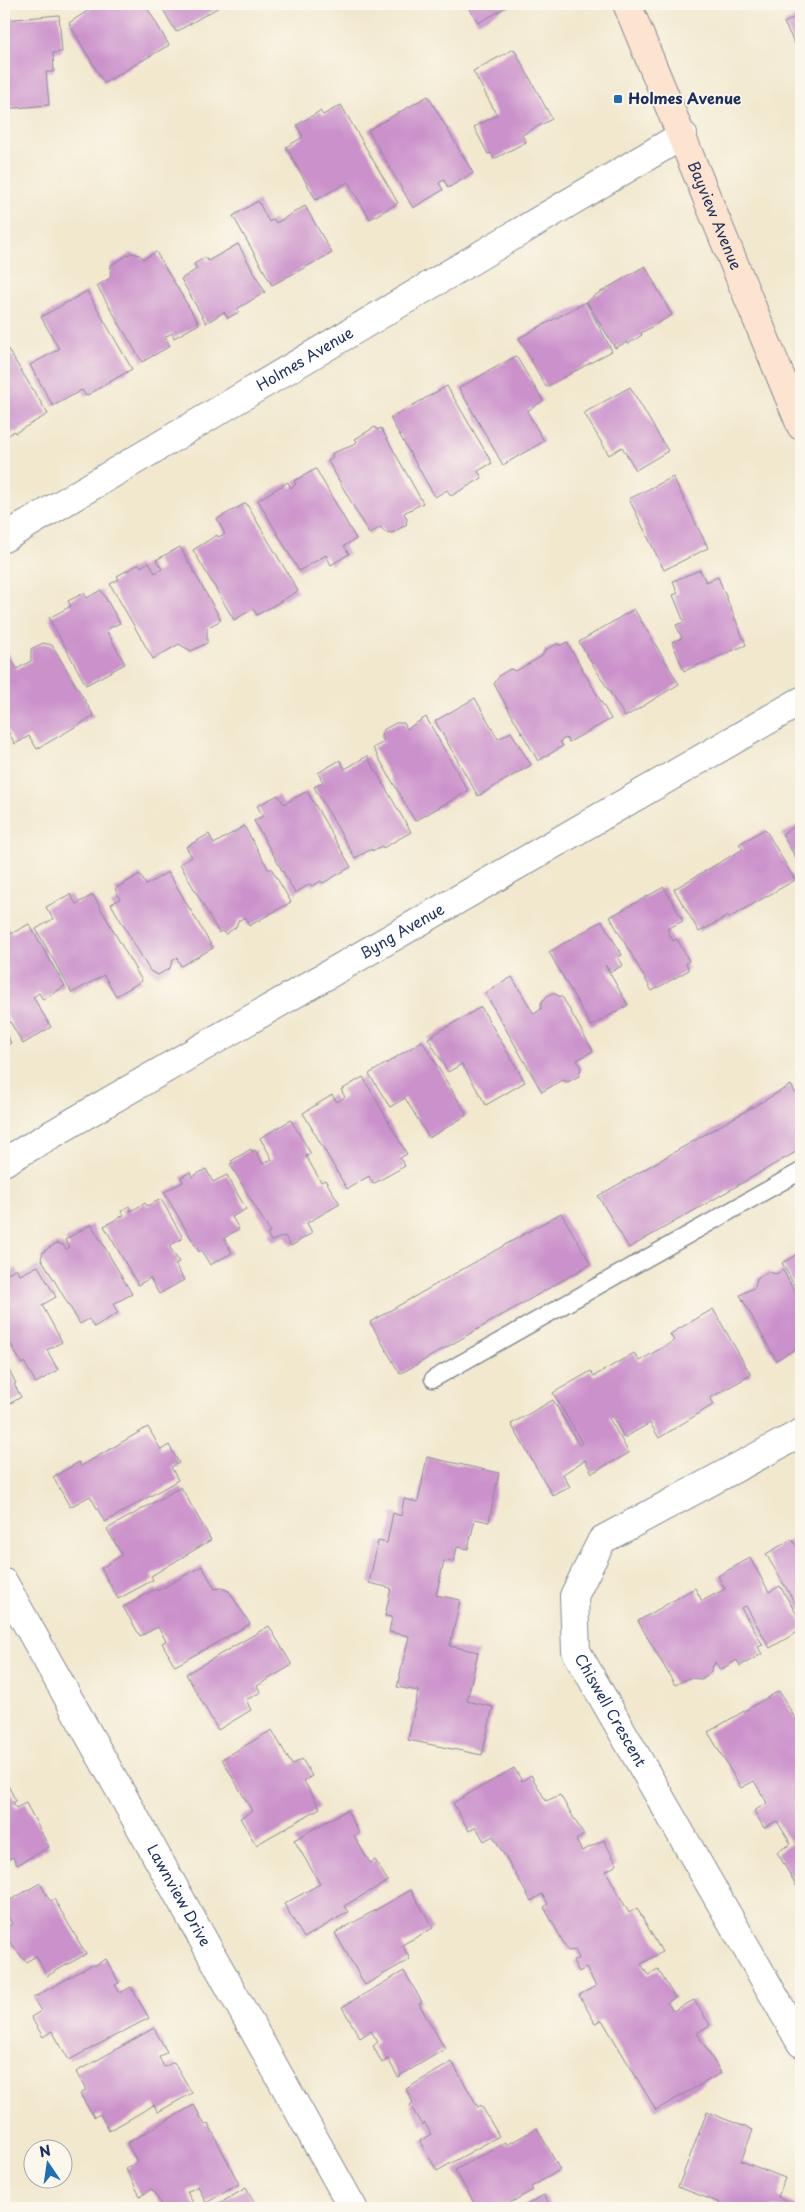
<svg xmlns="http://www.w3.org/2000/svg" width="805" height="2212" viewBox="0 0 805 2212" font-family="'Playpen Sans',sans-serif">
	<rect width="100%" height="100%" fill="#fbf7ec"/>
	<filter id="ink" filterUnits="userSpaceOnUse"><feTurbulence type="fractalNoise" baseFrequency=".02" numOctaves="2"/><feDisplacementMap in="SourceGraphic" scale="10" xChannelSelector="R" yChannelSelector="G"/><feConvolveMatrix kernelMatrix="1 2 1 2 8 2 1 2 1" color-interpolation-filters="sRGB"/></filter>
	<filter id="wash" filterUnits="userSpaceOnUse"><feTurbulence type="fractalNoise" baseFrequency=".0096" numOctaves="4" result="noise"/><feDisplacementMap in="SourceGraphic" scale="20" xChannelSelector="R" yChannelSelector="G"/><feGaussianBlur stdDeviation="1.12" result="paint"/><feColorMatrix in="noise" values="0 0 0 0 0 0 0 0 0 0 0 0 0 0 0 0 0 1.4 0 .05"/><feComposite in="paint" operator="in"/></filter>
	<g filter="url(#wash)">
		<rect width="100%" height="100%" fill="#f1e8ce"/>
		<g id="blocks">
			<path fill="#cb91cb" d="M98 4H145L169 45 104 83 69 23Z
				M160 4H224L176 32Z
				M467 4H512L478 23Z
				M801 14V41L795 44 784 23Z
				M59 15 62 52 53 53 54 72H46L49 105 4 109V20Z
				M514 49 552 119 522 135 526 142 494 159 491 153 488 154 474 127 497 115 473 71Z
				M428 96 473 173 448 188 444 180 439 183 443 190 413 208 368 130Z
				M341 105 398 203 370 219 348 182 316 200 286 147 303 137 297 125 320 111 323 115Z
				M258 201 269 222 274 219 276 223 305 206 332 253 272 285 233 216Z
				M238 244 265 292 237 309 239 312 228 318 224 312 206 323 181 279 197 269 194 264 205 257 208 261Z
				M156 252 199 324 174 338 172 333 165 337 170 346 142 362 97 286 110 278 111 265 131 253 140 255 143 259Z
				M645 266 672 315 641 333 642 335 628 344 627 342 615 348 587 302 594 296Z
				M87 291 132 369 86 396 82 390 53 406 30 365 59 349 41 317Z
				M586 302 612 351 546 387 519 338Z
				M4 343 48 414 15 433 14 431 4 439Z
				M516 356 543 401 527 411 544 441 503 465 459 388Z
				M447 386 492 463 478 471 482 478 451 496 447 490 435 497 390 418Z
				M630 387 668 451 636 470 622 447 609 455 584 413Z
				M375 427 377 430 381 428 423 503 404 513 407 519 406 525 392 533 384 532 381 527 369 534 328 461 332 458V453L354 445 357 441 355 439Z
				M316 469 356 539 344 546 349 554 331 565 326 555 299 571 258 500 288 482 291 488 296 484 294 481Z
				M673 477 708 548 664 570 629 499Z
				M246 503 298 591 257 615 253 609 234 620 193 550 217 535 218 537 225 534 217 519Z
				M180 547 221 620 207 628V643L191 651 179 644 153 659 110 584 119 579 117 576 139 564 141 567 149 562 155 573 162 569 156 560Z
				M700 570 706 582 718 577 746 645 684 671 672 642 682 638 676 625 684 622 673 595 678 593 673 581Z
				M101 590 120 623 106 630 125 664 86 685 49 618 71 606 68 601 84 593 87 598Z
				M634 609 679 684 625 717 579 642Z
				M567 642 611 719 569 742 566 738 560 741 563 746 538 761 494 684 500 675 510 669 516 671 542 656 545 650 557 644 561 645Z
				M43 643 52 645 94 716 37 749 29 736 15 744 4 724V654L7 652 17 669 31 661V649Z
				M475 698 498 739 511 732 531 765 478 796 435 721Z
				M426 717 468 791 415 821 373 748 384 742 381 736 383 730 396 723H404L407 729Z
				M367 756 411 832 383 848 382 846 372 851V849L355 858 314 787 323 782 318 773 340 760 345 769Z
				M307 791 351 867 323 883 321 881 312 886 310 884 295 893 254 821 263 816 257 806 278 795 284 804Z
				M801 823V867L782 834Z
				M244 826 269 870 271 868 291 902 249 926 245 917 238 921 236 927 226 934 221 931 219 933 180 864 192 857 186 847 209 834 214 844Z
				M765 829 795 880 729 918 728 916 699 932 674 889 743 849 739 844Z
				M168 872 213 948 181 966 177 958 172 961 170 968 158 975 150 971 111 904 120 899 115 889 140 874 146 885Z
				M664 887 683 921 667 929 673 941 677 939 689 961 686 963 689 970 652 991 610 917Z
				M70 894 76 904 93 895 142 981 116 996 104 975 72 993 36 929 53 919 46 907Z
				M4 921 11 934 29 924 65 986 43 1000 39 993 33 997 51 1027 23 1044 4 1011Z
				M602 921 622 955 618 957 623 965 611 972 605 965 628 1005 591 1026 549 952Z
				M512 977 534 1014 541 1009V1003L547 996 553 993 563 998 593 1051 577 1060 581 1068 579 1076 568 1082 562 1080 542 1092 485 993Z
				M481 1007 525 1082 486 1105 462 1064 448 1072 428 1038Z
				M4 1030 11 1043 4 1047Z
				M422 1041 467 1115 429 1138 405 1098 390 1107 369 1074Z
				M363 1077 407 1154 400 1158 405 1166 373 1184 369 1176 347 1189 303 1113 332 1095 337 1102 345 1097 341 1090Z
				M791 1085 801 1103V1149L629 1248 598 1196Z
				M291 1120 311 1154 306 1156 321 1182 325 1180 340 1204 307 1223 312 1233 291 1246 285 1236 271 1241 267 1234 270 1232 230 1164 233 1163 231 1161 251 1149 252 1152 255 1150 263 1164 272 1159 260 1138Z
				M206 1169 213 1182 227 1175 246 1209 232 1217 239 1229 224 1238 232 1253 210 1265 201 1250 199 1252 164 1192 183 1182 181 1177 190 1172 192 1177Z
				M161 1199 183 1238 169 1246 179 1262 175 1264 184 1280 159 1294 150 1278 138 1285 104 1226 124 1215 121 1211 129 1206 131 1211 145 1203 147 1206Z
				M561 1213 591 1264 400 1374 370 1322Z
				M91 1224 132 1294 113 1304 118 1313 94 1327 89 1319 80 1324 41 1258 44 1251 57 1243 63 1245 66 1249 70 1247 65 1240Z
				M801 1252V1297L782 1263Z
				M38 1266 56 1297 42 1305 62 1342 47 1350 58 1370 36 1383 24 1362 22 1364 4 1332V1276L16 1268 20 1275Z
				M783 1270 801 1304V1346L776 1360 740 1295 755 1287 757 1278 768 1272 776 1274Z
				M713 1309 751 1375 710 1398 714 1404 659 1438 650 1423 624 1438 612 1416 609 1418 629 1453 592 1473 585 1460 563 1474 570 1487 553 1496 511 1424 553 1400 579 1445 582 1443 553 1393 591 1371 594 1376 634 1353 639 1361 674 1341 670 1334Z
				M4 1361 16 1383 14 1384 21 1397 4 1407Z
				M148 1427 161 1450 169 1445 179 1463 171 1467 178 1480 105 1522 90 1496 70 1507 53 1477 79 1462 81 1466Z
				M427 1457 499 1473 489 1522 475 1519 468 1549 457 1547 454 1562 444 1561 436 1595 460 1600 450 1646 478 1652 467 1701 493 1707 482 1755 408 1740 418 1691 397 1687 409 1636 389 1632 392 1617 385 1616 391 1588 369 1583 378 1541 387 1543 393 1513 401 1516 404 1499 418 1502Z
				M181 1487 211 1540 151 1576 153 1580 118 1599 101 1568 122 1555 107 1529Z
				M792 1539 801 1554V1613L766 1554Z
				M750 1558 769 1592 780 1586 801 1622V1630L770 1648 746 1606 741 1608 763 1645 758 1647 762 1654 740 1666 737 1660 720 1670 715 1662 710 1673 701 1679 689 1678 675 1685 638 1621 695 1588 702 1601 725 1589 718 1576Z
				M202 1566 215 1589 221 1588 229 1591 250 1624 175 1666 162 1643 166 1641 158 1627 140 1636 123 1607 156 1589 157 1591Z
				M269 1626 292 1665 257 1686 261 1692 246 1700 251 1710 218 1730 186 1674Z
				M779 1691 801 1728V1894L777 1852 791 1844 777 1821 764 1828 754 1811 767 1803 754 1781 741 1788 708 1732Z
				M272 1730 292 1765 302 1759 312 1776 304 1781 320 1808 256 1845 240 1818 252 1811 222 1759Z
				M514 1768 522 1781 531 1775 546 1801 560 1795 584 1835 576 1840 582 1851 604 1840 617 1865 606 1871 629 1913 637 1908 662 1952 641 1964 648 1975 658 1969 675 1998 667 2002 673 2011 694 2000 710 2025 697 2033 721 2073 656 2110 602 2020 595 2023 579 1995 596 1986 586 1968 579 1972 573 1961 579 1958 575 1950 568 1951 544 1907 548 1904 542 1894 531 1901 493 1836 484 1841 476 1827 469 1831 453 1803Z
				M4 1778 16 1801 13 1803 16 1808 26 1803 49 1847 17 1865 13 1857 4 1862Z
				M347 1810 359 1833 354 1836 370 1863 375 1860 388 1881 344 1906 348 1912 304 1938 284 1904 320 1884 294 1840Z
				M40 1883 50 1901 54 1899 86 1954 47 1976 36 1956 26 1962 4 1935V1929L12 1924 4 1909V1904Z
				M411 1890 433 1928 402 1945 410 1959 365 1985 335 1933Z
				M106 1959 119 1983 115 1985 120 1993 131 1987 149 2018 69 2060 52 2031 43 2037 31 2017 41 2011 33 1998 93 1964 94 1966Z
				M404 1971 422 2002 419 2004 445 2049 398 2077 388 2059 382 2063 373 2046 378 2042 371 2031 360 2038 342 2007Z
				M154 2028 167 2052 159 2057 164 2067 174 2062 192 2093 158 2112 154 2105 109 2131 100 2114 94 2117 80 2094 86 2090 76 2072Z
				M452 2062 478 2107 481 2105 499 2136 437 2171 420 2141 431 2134 425 2123 422 2125 410 2105 413 2103 406 2089Z
				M194 2105 205 2125 208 2123 239 2184 206 2203 198 2186 187 2192 196 2208H163L152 2189 140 2196 126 2169 137 2162 127 2143Z
				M707 2112 753 2130 741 2161 785 2178 778 2197 801 2208H718L720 2203 678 2187Z
				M537 2128 560 2170 531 2187 533 2190 501 2208H477L455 2170 506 2142 507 2145Z
				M246 2188 257 2208H216L215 2206Z
				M544 2195 552 2208H520Z"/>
		</g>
	</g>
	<g filter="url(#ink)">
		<use href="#blocks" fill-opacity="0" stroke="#868c96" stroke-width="1"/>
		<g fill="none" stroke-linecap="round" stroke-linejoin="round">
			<defs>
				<path id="service" d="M433 1379 801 1171"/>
				<g id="minor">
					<path id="s1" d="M4 538 683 135"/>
					<path id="s2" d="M4 1162 801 701"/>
					<path id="s3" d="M801 1433 602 1540 574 1596 576 1651 801 2043"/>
					<path id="s4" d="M4 1583 353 2208"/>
				</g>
				<g id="secondary">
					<path id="s5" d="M627 4 801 426"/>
				</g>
			</defs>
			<use href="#service" stroke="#868c96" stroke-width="19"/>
			<use href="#minor" stroke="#868c96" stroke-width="30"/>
			<use href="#secondary" stroke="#868c96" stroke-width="30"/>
			<use href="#service" stroke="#fff" stroke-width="16"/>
			<use href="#minor" stroke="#fff" stroke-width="28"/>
			<use href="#secondary" stroke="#fde4d1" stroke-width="28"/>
		</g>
	</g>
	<rect fill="#1f6fb2" stroke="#fbf7ec" stroke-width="2" x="613" y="94" width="10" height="10" rx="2.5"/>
	<g text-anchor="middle" stroke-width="4" stroke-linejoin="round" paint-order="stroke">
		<g font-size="15" font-weight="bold" fill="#1b2f5e" stroke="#fbf7ec" text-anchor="start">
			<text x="628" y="104">Holmes Avenue</text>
		</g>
		<g font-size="15" fill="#1b2f5e" stroke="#fbf7ec">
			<text dy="5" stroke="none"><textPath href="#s5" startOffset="229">Bayview Avenue</textPath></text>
			<text dy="5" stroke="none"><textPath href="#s1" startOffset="350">Holmes Avenue</textPath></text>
			<text dy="5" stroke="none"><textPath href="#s2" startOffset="460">Byng Avenue</textPath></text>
			<text dy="5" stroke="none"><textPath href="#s3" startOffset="412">Chiswell Crescent</textPath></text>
			<text dy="5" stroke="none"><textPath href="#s4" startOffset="358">Lawnview Drive</textPath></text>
		</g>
	</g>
	<rect width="805" height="2212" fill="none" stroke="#fbf7ec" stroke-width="20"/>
	<g transform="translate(48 2164) rotate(347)"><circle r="24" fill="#fbf7ec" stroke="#a1a7b3"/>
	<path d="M0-4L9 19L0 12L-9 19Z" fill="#1f6fb2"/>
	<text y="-8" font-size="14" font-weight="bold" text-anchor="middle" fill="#1b2f5e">N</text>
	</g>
</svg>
